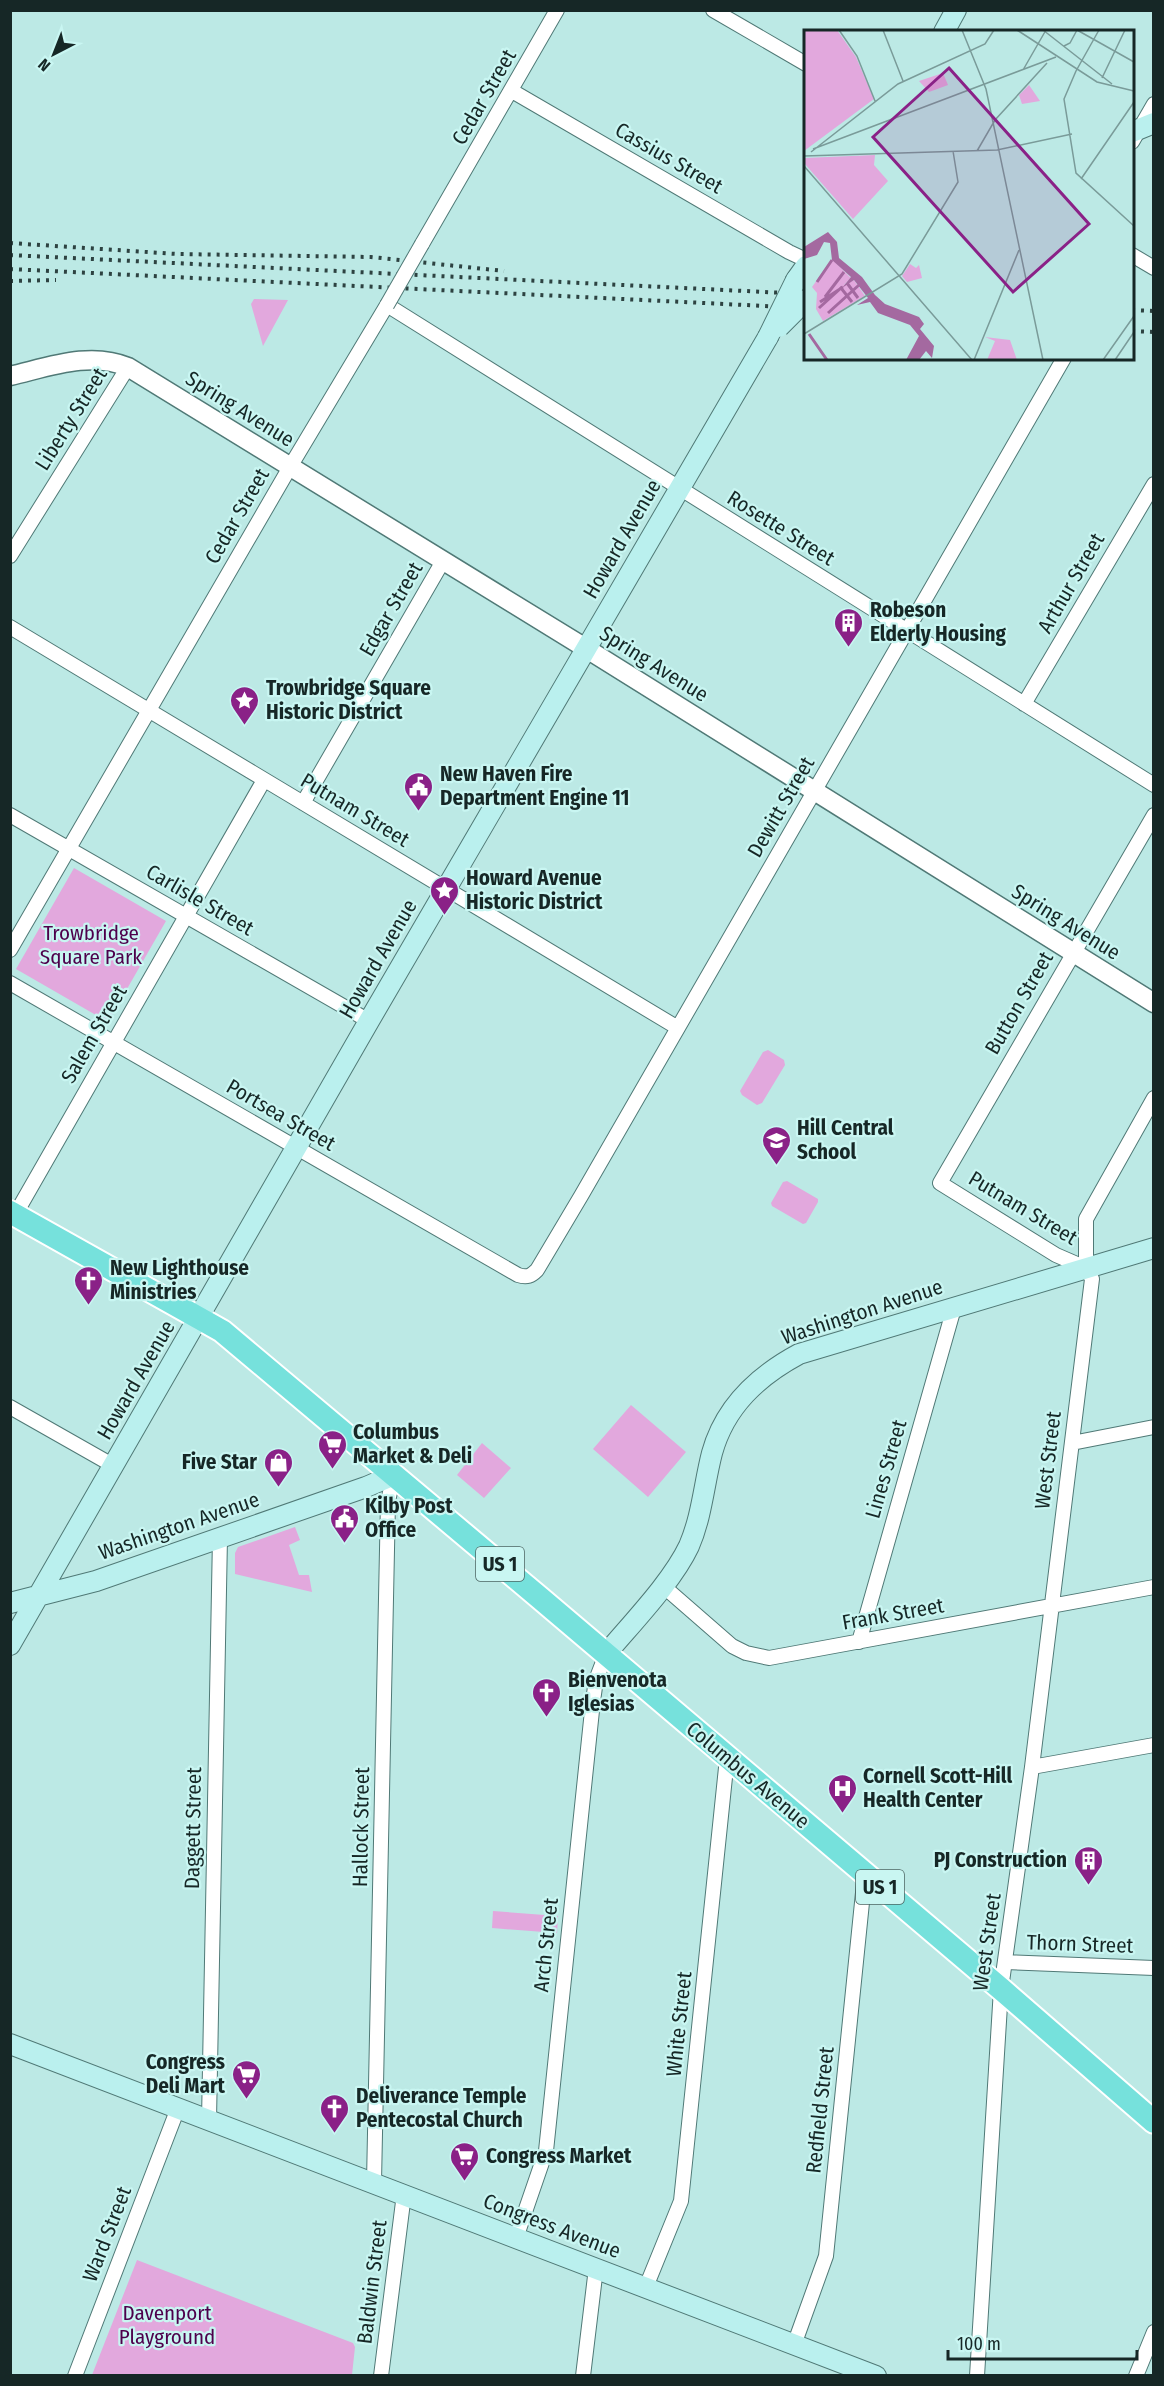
<svg xmlns="http://www.w3.org/2000/svg" width="1164" height="2386" viewBox="0 0 1164 2386" font-family="'Fira Sans Condensed',sans-serif">
	<rect width="100%" height="100%" fill="#bce9e5"/>
	<path fill="#e2a8dd" d="M254 299 288 300 263 346 251 304Z
		M74 868 166 921 108 1022 16 969Z
		M768 1050 784 1060 785 1065 762 1103 757 1105 742 1095 740 1091 763 1052Z
		M787 1181 818 1199V1202L806 1223 803 1224 772 1206 771 1203 783 1182Z
		M631 1405 686 1452 648 1497 593 1449Z
		M482 1443 511 1468 484 1498 457 1475Z
		M295 1527 300 1540 289 1545 299 1575H309L312 1592 235 1574V1553L238 1547Z
		M493 1911 558 1916 557 1933 492 1928Z
		M137 2260 353 2343 355 2347 352 2375H92Z"/>
	<g fill="none" stroke-linecap="round" stroke-linejoin="round">
		<defs>
			<path id="minor" d="M713 10 806 64
				M512 91 789 252 806 260
				M1132 142 1154 104
				M422 244 557 10
				M1132 255 1154 268
				M10 556 128 367
				M10 627 678 1028
				M1024 704 1154 484
				M303 803 443 561
				M10 815 369 1021
				M10 950 290 467 387 305 1154 785
				M10 983 518 1275C527 1278 531 1276 537 1270L581 1196 1064 358
				M15 1215 264 780
				M1086 1268 1056 1255 940 1183 1154 815
				M10 1407 114 1466
				M1072 1443 1154 1427
				M662 1585 732 1646 746 1653 769 1658 1154 1587
				M859 1642 954 1308
				M1032 1767 1154 1745
				M1006 1962 1154 1968
				M209 2120 220 1537
				M374 2182 388 1501 394 1475
				M516 2238 546 2151 593 1701 596 1680 606 1654
				M646 2287 681 2201 727 1758
				M794 2345 826 2256 865 1873
				M75 2376 178 2108
				M381 2376 404 2194
				M583 2376 596 2268
				M977 2376 1001 1989 1032 1767 1092 1279 1086 1268V1219L1154 1098
				M1136 2376 1154 2332"/>
			<path id="tertiary" d="M10 376C49 367 90 351 128 367L587 649 1154 1003"/>
			<path id="secondary" d="M944 32 956 10
				M1132 132 1154 123
				M796 280 806 266
				M10 1603 96 1581 366 1487 394 1475
				M10 1645 369 1021 768 337
				M606 1654C632 1623 672 1582 689 1546 702 1516 704 1484 712 1453 725 1406 758 1376 799 1354L1154 1248
				M10 2044 876 2376"/>
			<path id="primary" d="M10 1212 222 1331 540 1598 1001 1989 1154 2122"/>
		</defs>
		<use href="#minor" stroke="#507976" stroke-width="16"/>
		<use href="#tertiary" stroke="#507976" stroke-width="21"/>
		<use href="#secondary" stroke="#507976" stroke-width="22"/>
		<use href="#primary" stroke="#fff" stroke-width="26"/>
		<use href="#minor" stroke="#fff" stroke-width="14"/>
		<use href="#tertiary" stroke="#fff" stroke-width="18"/>
		<use href="#secondary" stroke="#baf0ee" stroke-width="20"/>
		<use href="#primary" stroke="#76e1dc" stroke-width="22"/>
		<path stroke="#2d4241" stroke-width="4" stroke-dasharray="3 6" stroke-linecap="butt" d="M10 243 177 254 371 257 504 271
			M10 255 806 294
			M10 269 806 308
			M10 281 56 280
			M1132 310 1154 311
			M1132 331 1154 332"/>
		<defs>
			<path id="minor-bridge" d="M387 305 422 244"/>
			<path id="secondary-bridge" d="M779 327 806 300
				M768 337 796 280"/>
		</defs>
		<use href="#minor-bridge" stroke="#507976" stroke-width="16" stroke-linecap="butt"/>
		<use href="#secondary-bridge" stroke="#507976" stroke-width="22" stroke-linecap="butt"/>
		<use href="#minor-bridge" stroke="#fff" stroke-width="14"/>
		<use href="#secondary-bridge" stroke="#baf0ee" stroke-width="20"/>
	</g>
	<defs>
		<symbol id="building-pin" viewBox="-11 -11 22 30"><path d="M0 17L-7.5 6A9.5 9.5 0 1 1 7.5 6Z" fill="#8a2187" stroke="#c9f6f2"/><path d="M-4-6H4V6H1V3H-1V6H-4ZM-2.5-4.3h1.7v1.8h-1.7ZM.8-4.3h1.7v1.8H.8ZM-2.5-1h1.7V.8h-1.7ZM.8-1h1.7V.8H.8Z" fill="#fff"/></symbol>
		<symbol id="sight-pin" viewBox="-11 -11 22 30"><path d="M0 17L-7.5 6A9.5 9.5 0 1 1 7.5 6Z" fill="#8a2187" stroke="#c9f6f2"/><path d="M0-6L1.8-2.2L6-1.7L2.9 1.2L3.7 5.4L0 3.3L-3.7 5.4L-2.9 1.2L-6-1.7L-1.8-2.2Z" fill="#fff"/></symbol>
		<symbol id="civic-pin" viewBox="-11 -11 22 30"><path d="M0 17L-7.5 6A9.5 9.5 0 1 1 7.5 6Z" fill="#8a2187" stroke="#c9f6f2"/><path d="M-.6-6.5H3V-4.5H.6V-3L4-1V1h2V6H-6V1h2V-1L-.6-3ZM-1.2 2.5V6h2.4V2.5Z" fill="#fff"/></symbol>
		<symbol id="school-pin" viewBox="-11 -11 22 30"><path d="M0 17L-7.5 6A9.5 9.5 0 1 1 7.5 6Z" fill="#8a2187" stroke="#c9f6f2"/><path d="M0-5L7-2L0 1L-7-2ZM-4 1L0 2.5L4 1V4Q0 6-4 4Z" fill="#fff"/></symbol>
		<symbol id="church-pin" viewBox="-11 -11 22 30"><path d="M0 17L-7.5 6A9.5 9.5 0 1 1 7.5 6Z" fill="#8a2187" stroke="#c9f6f2"/><path d="M-1.2-6h2.4v3.5h3.3v2.4h-3.3V6h-2.4V-.1h-3.3v-2.4h3.3Z" fill="#fff"/></symbol>
		<symbol id="supermarket-pin" viewBox="-11 -11 22 30"><path d="M0 17L-7.5 6A9.5 9.5 0 1 1 7.5 6Z" fill="#8a2187" stroke="#c9f6f2"/><path d="M-6-5.5h2.5l.6 2H6L4.5 2H-2.5L-4.4-4H-6ZM-1.5 3.2a1.3 1.3 0 1 0 .1 0ZM3 3.2a1.3 1.3 0 1 0 .1 0Z" fill="#fff"/></symbol>
		<symbol id="shop-pin" viewBox="-11 -11 22 30"><path d="M0 17L-7.5 6A9.5 9.5 0 1 1 7.5 6Z" fill="#8a2187" stroke="#c9f6f2"/><path d="M-5-2.5h2.3a2.7 3.5 0 0 1 5.4 0H5L5.5 6h-11ZM-1.5-2.5h3a1.5 2.3 0 0 0-3 0Z" fill="#fff"/></symbol>
		<symbol id="hospital-pin" viewBox="-11 -11 22 30"><path d="M0 17L-7.5 6A9.5 9.5 0 1 1 7.5 6Z" fill="#8a2187" stroke="#c9f6f2"/><path d="M-5-5h3v3.5h4V-5h3V5h-3V1.5h-4V5h-3Z" fill="#fff"/></symbol>
	</defs>
	<g fill-rule="evenodd">
		<use href="#building-pin" x="832" y="606" width="33" height="45"/>
		<use href="#sight-pin" x="228" y="684" width="33" height="45"/>
		<use href="#civic-pin" x="402" y="770" width="33" height="45"/>
		<use href="#sight-pin" x="428" y="874" width="33" height="45"/>
		<use href="#school-pin" x="760" y="1124" width="33" height="45"/>
		<use href="#church-pin" x="72" y="1264" width="33" height="45"/>
		<use href="#supermarket-pin" x="316" y="1428" width="33" height="45"/>
		<use href="#shop-pin" x="262" y="1446" width="33" height="45"/>
		<use href="#civic-pin" x="328" y="1502" width="33" height="45"/>
		<use href="#church-pin" x="530" y="1676" width="33" height="45"/>
		<use href="#hospital-pin" x="826" y="1772" width="33" height="45"/>
		<use href="#building-pin" x="1072" y="1844" width="33" height="45"/>
		<use href="#supermarket-pin" x="230" y="2058" width="33" height="45"/>
		<use href="#church-pin" x="318" y="2092" width="33" height="45"/>
		<use href="#supermarket-pin" x="448" y="2140" width="33" height="45"/>
	</g>
	<g text-anchor="middle" stroke-width="4.5" stroke-linejoin="round" paint-order="stroke">
		<g fill="#c9f6f2" stroke="#4c6563" stroke-width="1.5">
			<rect x="476" y="1547" width="48" height="34" rx="4.5"/>
			<rect x="856" y="1870" width="48" height="34" rx="4.5"/>
		</g>
		<g font-size="20" font-weight="bold" fill="#162726">
			<text x="500" y="1571">US 1</text>
			<text x="880" y="1894">US 1</text>
		</g>
		<g font-size="21" fill="#162726" stroke="#c9f6f2">
			<text transform="translate(484 97) rotate(-60)" y="7">Cedar Street</text>
			<text transform="translate(669 158) rotate(30)" y="7">Cassius Street</text>
			<text transform="translate(240 409) rotate(32)" y="7">Spring Avenue</text>
			<text transform="translate(71 419) rotate(-58)" y="7">Liberty Street</text>
			<text transform="translate(237 516) rotate(-60)" y="7">Cedar Street</text>
			<text transform="translate(781 528) rotate(32)" y="7">Rosette Street</text>
			<text transform="translate(622 539) rotate(-60)" y="7">Howard Avenue</text>
			<text transform="translate(1071 583) rotate(-60)" y="7">Arthur Street</text>
			<text transform="translate(391 609) rotate(-60)" y="7">Edgar Street</text>
			<text transform="translate(654 664) rotate(32)" y="7">Spring Avenue</text>
			<text transform="translate(781 807) rotate(-60)" y="7">Dewitt Street</text>
			<text transform="translate(355 810) rotate(31)" y="7">Putnam Street</text>
			<text transform="translate(200 900) rotate(30)" y="7">Carlisle Street</text>
			<text transform="translate(1066 922) rotate(32)" y="7">Spring Avenue</text>
			<text transform="translate(378 959) rotate(-60)" y="7">Howard Avenue</text>
			<text transform="translate(1019 1003) rotate(-60)" y="7">Button Street</text>
			<text transform="translate(94 1034) rotate(-60)" y="7">Salem Street</text>
			<text transform="translate(281 1115) rotate(30)" y="7">Portsea Street</text>
			<text transform="translate(1023 1208) rotate(31)" y="7">Putnam Street</text>
			<text transform="translate(862 1312) rotate(-18)" y="7">Washington Avenue</text>
			<text transform="translate(136 1380) rotate(-60)" y="7">Howard Avenue</text>
			<text transform="translate(1048 1460) rotate(-83)" y="7">West Street</text>
			<text transform="translate(886 1469) rotate(-74)" y="7">Lines Street</text>
			<text transform="translate(179 1526) rotate(-19)" y="7">Washington Avenue</text>
			<text transform="translate(893 1614) rotate(-10)" y="7">Frank Street</text>
			<text transform="translate(748 1775) rotate(40)" y="7">Columbus Avenue</text>
			<text transform="translate(361 1827) rotate(-89)" y="7">Hallock Street</text>
			<text transform="translate(193 1828) rotate(-89)" y="7">Daggett Street</text>
			<text transform="translate(987 1942) rotate(-82)" y="7">West Street</text>
			<text transform="translate(1080 1944) rotate(2)" y="7">Thorn Street</text>
			<text transform="translate(546 1945) rotate(-84)" y="7">Arch Street</text>
			<text transform="translate(679 2024) rotate(-84)" y="7">White Street</text>
			<text transform="translate(820 2110) rotate(-84)" y="7">Redfield Street</text>
			<text transform="translate(552 2226) rotate(21)" y="7">Congress Avenue</text>
			<text transform="translate(107 2234) rotate(-69)" y="7">Ward Street</text>
			<text transform="translate(372 2282) rotate(-83)" y="7">Baldwin Street</text>
		</g>
		<g font-size="21" font-weight="bold" fill="#162726" stroke="#c9f6f2" text-anchor="start">
			<text x="870" y="617">Robeson<tspan x="870" dy="24">Elderly Housing</tspan></text>
			<text x="266" y="695">Trowbridge Square<tspan x="266" dy="24">Historic District</tspan></text>
			<text x="440" y="781">New Haven Fire<tspan x="440" dy="24">Department Engine 11</tspan></text>
			<text x="466" y="885">Howard Avenue<tspan x="466" dy="24">Historic District</tspan></text>
			<text x="797" y="1135">Hill Central<tspan x="797" dy="24">School</tspan></text>
			<text x="110" y="1275">New Lighthouse<tspan x="110" dy="24">Ministries</tspan></text>
			<text x="353" y="1439">Columbus<tspan x="353" dy="24">Market &amp; Deli</tspan></text>
			<text x="257" y="1469" text-anchor="end">Five Star</text>
			<text x="365" y="1513">Kilby Post<tspan x="365" dy="24">Office</tspan></text>
			<text x="568" y="1687">Bienvenota<tspan x="568" dy="24">Iglesias</tspan></text>
			<text x="863" y="1783">Cornell Scott-Hill<tspan x="863" dy="24">Health Center</tspan></text>
			<text x="1067" y="1867" text-anchor="end">PJ Construction</text>
			<text x="225" y="2069" text-anchor="end">Congress<tspan x="225" dy="24">Deli Mart</tspan></text>
			<text x="356" y="2103">Deliverance Temple<tspan x="356" dy="24">Pentecostal Church</tspan></text>
			<text x="486" y="2163">Congress Market</text>
		</g>
		<g font-size="21" fill="#4e004c" stroke="#c9f6f2">
			<text x="91" y="940">Trowbridge<tspan x="91" dy="24">Square Park</tspan></text>
			<text x="167" y="2320">Davenport<tspan x="167" dy="24">Playground</tspan></text>
		</g>
	</g>
	<g transform="translate(804 30)">
		<rect width="330" height="330" fill="#bce9e5"/>
		<path d="M0 0H33L52 27 70 69 0 121ZM139 43 144 55 125 62 115 51ZM225 55 236 71 218 74 215 65ZM71 125 70 135 84 151 49 189 0 133V128ZM28 229 47 248 40 255 50 250 61 266 19 291 12 279 13 263 8 257ZM106 234 112 238 115 235 118 248 103 252 98 246ZM181 307 206 310 213 330H183L191 311Z" fill="#e2a8dd"/>
		<path d="M24 202 33 212 35 228 58 247 71 265 81 274 115 287 120 294 116 299 130 316 128 328 122 321 115 330H102L115 306 106 295 74 283 66 272 53 275 64 268 50 250 38 258 47 247 28 230 26 213 20 212 13 225 0 229V217Z" fill="#a469a0"/>
		<path fill="none" stroke="#a469a0" stroke-width="3" d="M13 252 28 230M43 253 54 268M21 267 40 242M16 272 39 257M15 278 37 258 48 272M24 283 55 255M5 304 23 330"/>
		<path fill="none" stroke="#7a9b99" stroke-width="1.5" d="M35 0 53 26 71 71M79 0 99 51M158 0 182 59 239 330M213 0 293 52 330 61M239 0 308 54M273 0 330 32M260 16 266 13 273 0M219 40 242 0M272 41 260 69 272 143 330 196M272 41 295 0M298 48 321 0M9 119 252 27M173 121 191 90 243 33M7 122 94 54 181 14 190 0M0 126 193 120 268 104M0 136 168 330M277 149 330 72M0 304 98 244 154 152 149 121M170 330 215 220M299 330 330 286M311 330 330 302"/>
		<path fill="#8a2187" fill-opacity="0.15" stroke="#8a2187" stroke-width="3" d="M145 38 285 194 209 262 69 107Z"/>
		<rect width="330" height="330" fill="none" stroke="#162726" stroke-width="3"/>
	</g>
	<rect width="1164" height="2386" fill="none" stroke="#162726" stroke-width="24"/>
	<g transform="translate(54 54) rotate(222)" stroke="#c9f6f2" stroke-width="4.5" paint-order="stroke">
	<path d="M0-4.5L10 22L0 15L-10 22Z" fill="#162726"/>
	<text y="-9" font-size="16" font-weight="bold" text-anchor="middle" fill="#162726">N</text>
	</g>
	<path d="M948 2350v9h189v-9" fill="none" stroke="#162726" stroke-width="3"/>
	<text x="957" y="2350" font-size="18" fill="#162726" stroke="#c9f6f2" stroke-width="4.5" paint-order="stroke">100 m</text>
</svg>
